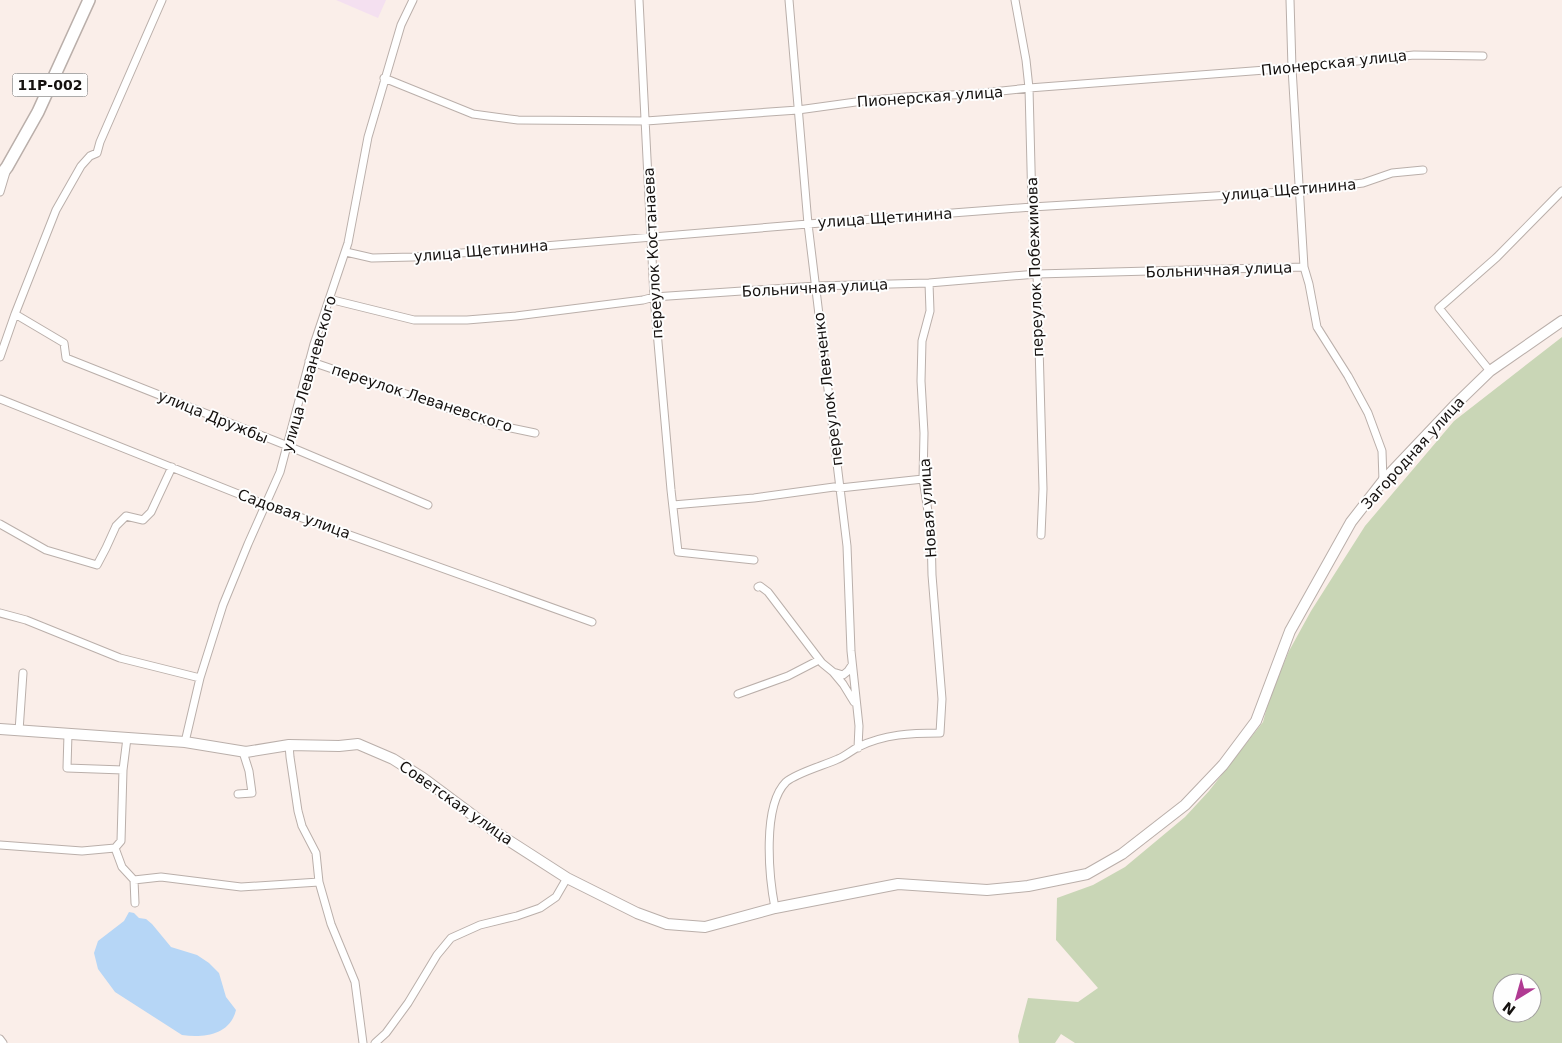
<svg xmlns="http://www.w3.org/2000/svg" width="1562" height="1043" viewBox="0 0 1562 1043" font-family="'DejaVu Sans',sans-serif">
	<rect width="100%" height="100%" fill="#faeee9"/>
	<path fill="#f4e0f0" d="M336 0H386L378 18Z"/>
	<path fill="#c9d6b6" fill-rule="evenodd" d="M1562 337V1043H1075L1061 1034 1055 1043H1019L1018 1036 1028 998 1078 1002 1098 988 1056 940 1057 898 1093 885 1125 867 1185 817 1209 791 1263 722 1270 696 1289 651 1311 611 1365 526 1454 421ZM1502 983H1532V1013H1502Z"/>
	<path fill="#b6d6f6" d="M129 912 134 913 139 918 146 919 152 924 171 947 197 955 209 963 219 973 226 997 236 1010C230 1035 204 1038 182 1035L115 992 98 969 94 953 98 941 124 921Z"/>
	<g fill="none" stroke-linecap="round" stroke-linejoin="round">
		<defs>
			<path id="street" d="M639 0 654 297 671 490 678 552 754 560
				M789 0 808 224 847 546 851 651 859 726 858 748
				M1015 0 1026 60 1029 88 1032 207 1037 274 1043 489 1041 535
				M1290 0 1292 68 1304 267 1309 284 1317 327 1348 376 1368 413 1382 451 1383 481
				M384 78 473 114 518 120 646 121 798 110 863 101 906 97 973 94 1029 88 1292 68 1414 55 1483 56
				M0 192 6 172
				M346 252 372 258 413 257 808 224 1032 207 1298 191 1363 183 1392 173 1423 170
				M329 299 414 320H467L516 316 643 300 654 297 816 286 929 283 1037 274 1304 267
				M15 314 64 343 66 358 288 446 428 505
				M0 357 15 314 56 210 81 166 90 156 97 153 100 142 162 0
				M309 361 497 425 535 433
				M1490 371 1439 308 1497 257 1562 191
				M0 399 266 505 592 622
				M673 505 754 498 834 487 840 488 923 479
				M0 524 46 550 97 565 106 548 116 526 126 516 143 520 151 512 172 467
				M758 587 760 586 768 592 822 663 833 672 843 675 848 671 852 665
				M0 613 26 620 120 658 200 678
				M833 672 843 684 854 702
				M738 694 788 676 819 660
				M19 731 23 673
				M68 734 67 768 123 770
				M185 742 200 678 223 605 248 544 280 472 314 344 348 243 368 137 401 25 413 0
				M289 745 290 757 298 811 302 826 316 853 319 882 331 924 355 982 363 1043
				M238 794 252 793 249 771 243 752
				M0 845 82 851 115 848 122 867 134 880 135 903
				M115 848 121 841 123 770 127 738
				M134 880 161 877 241 887 319 882
				M775 908C769 877 762 806 786 782 796 773 825 765 838 759 845 756 851 751 858 747 885 734 911 733 940 733L942 699 932 575 931 531 923 479 924 433 921 381 922 341 930 311 929 283
				M0 1039 3 1043
				M375 1043 386 1033 408 1003 437 955 451 938 480 925 517 916 540 908 556 897 567 878"/>
			<path id="secondary" d="M0 729 185 742 246 752 289 745 339 746 358 744 393 759 423 778 494 831 567 878 637 913 667 924 705 927 775 908 898 884 987 890 1028 886 1087 874 1122 854 1185 805 1223 765 1256 721 1290 631 1351 522 1383 481 1457 403 1490 371 1562 321"/>
			<path id="primary" d="M0 176 7 167 38 112 89 0"/>
		</defs>
		<use href="#street" stroke="#baafaa" stroke-width="9"/>
		<use href="#secondary" stroke="#baafaa" stroke-width="12"/>
		<use href="#primary" stroke="#baafaa" stroke-width="14"/>
		<use href="#street" stroke="#fff" stroke-width="7"/>
		<use href="#secondary" stroke="#fff" stroke-width="10"/>
		<use href="#primary" stroke="#fff" stroke-width="11"/>
	</g>
	<g text-anchor="middle" stroke-width="4" stroke-linejoin="round" paint-order="stroke">
		<rect fill="#fefefe" stroke="#5b5857" stroke-width="1" x="12.5" y="73.5" width="75" height="23" rx="4"/>
		<g font-size="14" font-weight="bold" fill="#15110f">
			<text x="50" y="90">11Р-002</text>
		</g>
		<g font-size="15" fill="#15110f" stroke="#fefefe">
			<text transform="translate(1334 63) rotate(-6)" y="5">Пионерская улица</text>
			<text transform="translate(930 97) rotate(-4)" y="5">Пионерская улица</text>
			<text transform="translate(1289 190) rotate(-5)" y="5">улица Щетинина</text>
			<text transform="translate(885 218) rotate(-4)" y="5">улица Щетинина</text>
			<text transform="translate(481 251) rotate(-5)" y="5">улица Щетинина</text>
			<text transform="translate(653 253) rotate(-93)" y="5">переулок Костанаева</text>
			<text transform="translate(1035 267) rotate(-92)" y="5">переулок Побежимова</text>
			<text transform="translate(1219 270) rotate(-2)" y="5">Больничная улица</text>
			<text transform="translate(815 288) rotate(-3)" y="5">Больничная улица</text>
			<text transform="translate(309 374) rotate(-74)" y="5">улица Леваневского</text>
			<text transform="translate(828 389) rotate(-97)" y="5">переулок Левченко</text>
			<text transform="translate(422 398) rotate(18)" y="5">переулок Леваневского</text>
			<text transform="translate(213 417) rotate(22)" y="5">улица Дружбы</text>
			<text transform="translate(1413 453) rotate(-48)" y="5">Загородная улица</text>
			<text transform="translate(928 508) rotate(-94)" y="5">Новая улица</text>
			<text transform="translate(294 514) rotate(20)" y="5">Садовая улица</text>
			<text transform="translate(456 803) rotate(35)" y="5">Советская улица</text>
		</g>
	</g>
	<g transform="translate(1517 998) rotate(217)"><circle r="24" fill="#fefefe" stroke="#a19f9e"/>
	<path d="M0-4L9 19L0 12L-9 19Z" fill="#b03a92"/>
	<text y="-8" font-size="14" font-weight="bold" text-anchor="middle" fill="#15110f">N</text>
	</g>
</svg>
